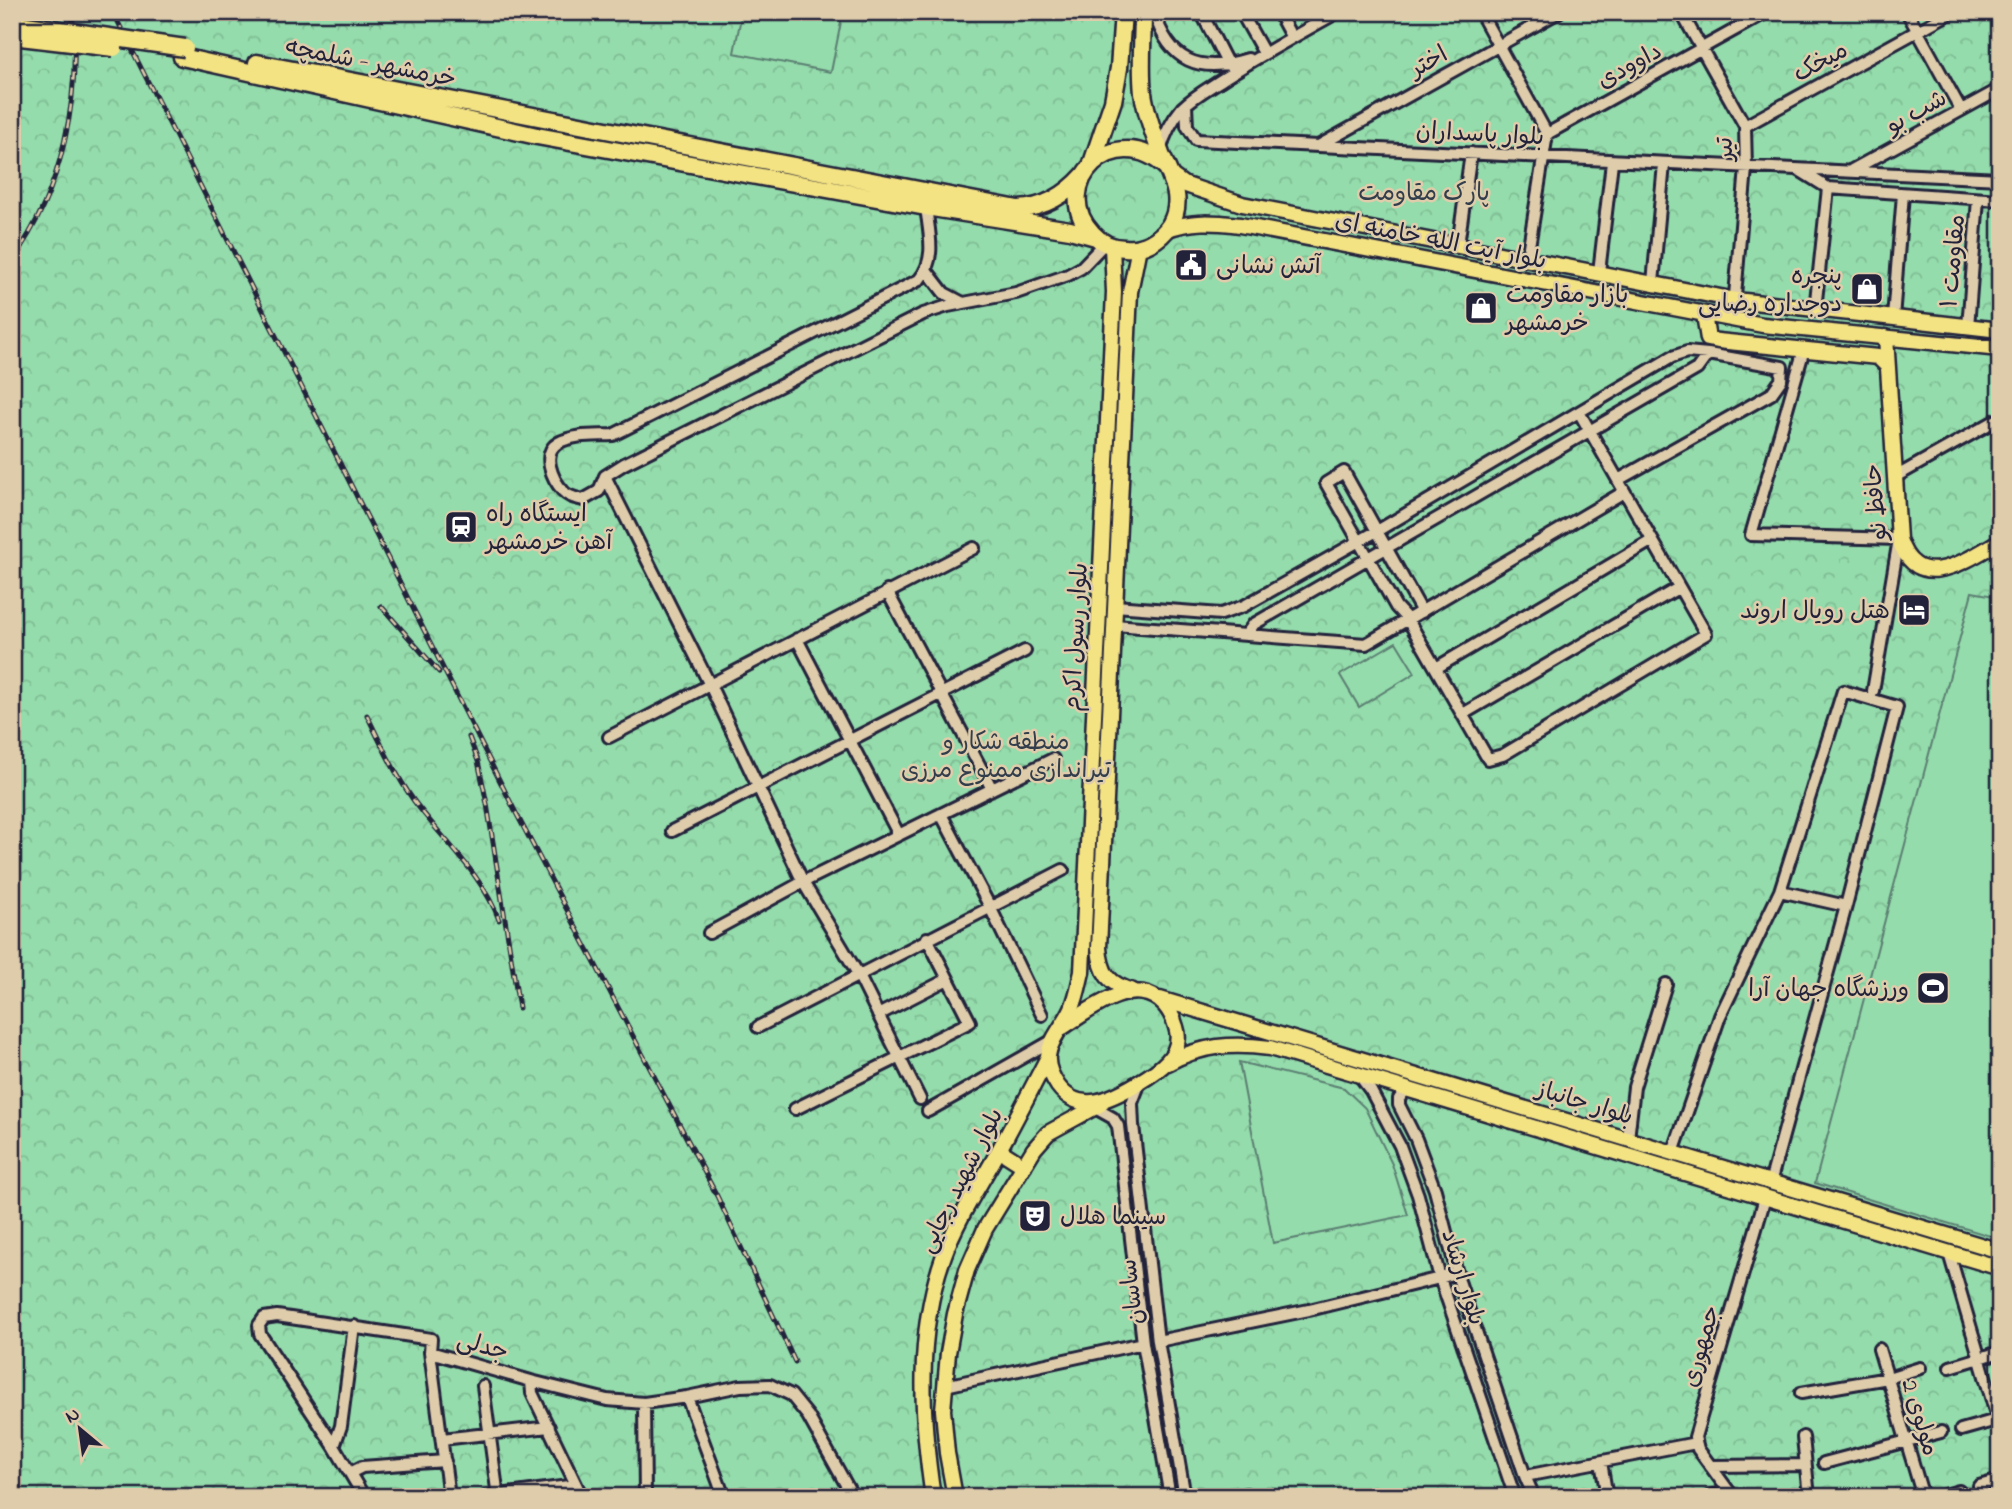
<svg xmlns="http://www.w3.org/2000/svg" width="2012" height="1509" viewBox="0 0 2012 1509" font-family="'Indie Flower','Playpen Sans Arabic',sans-serif">
	<defs>
		<pattern id="forest-crowns" width="20" height="18" patternUnits="userSpaceOnUse" patternTransform="scale(1.75)"><rect width="20" height="18" fill="#94dcab"/><path d="M2 6a3 3 0 1 1 6 0M12 15a3 3 0 1 1 6 0" fill="none" stroke="#7fbc94"/></pattern>
	</defs>
	<rect width="100%" height="100%" fill="#deccaa"/>
	<filter id="ink" filterUnits="userSpaceOnUse"><feTurbulence type="fractalNoise" baseFrequency=".0143" numOctaves="2"/><feDisplacementMap in="SourceGraphic" scale="14" xChannelSelector="R" yChannelSelector="G"/><feConvolveMatrix kernelMatrix="1 2 1 2 8 2 1 2 1" color-interpolation-filters="sRGB"/></filter>
	<g filter="url(#ink)">
		<path fill="url(#forest-crowns)" stroke="#5b7f73" stroke-width="2" d="M12 12H2000V1497H12Z"/>
		<path fill="#94dcab" stroke="#5b7f73" stroke-width="2" d="M742 12H843L831 72 734 53Z
			M1972 592 2000 597V1239L1815 1183Z
			M1396 642 1415 673 1359 707 1340 675Z
			M1239 1062 1344 1088 1365 1108 1392 1164 1408 1215 1273 1243Z"/>
		<g fill="none" stroke-linecap="round" stroke-linejoin="round">
			<defs>
				<path id="minor" d="M1154 12C1169 62 1199 74 1248 59
					M1201 12 1228 65
					M1241 12 1264 53
					M1278 12 1292 38
					M1480 12 1547 134
					M1681 12 1745 126 1746 168 1733 319
					M1907 12 1961 110
					M1186 105 1187 126 1196 140 2000 179
					M1745 126 1952 12
					M1547 134 1767 12
					M1320 145 1559 12
					M1160 151C1164 136 1172 120 1182 108 1195 95 1211 87 1226 77 1263 54 1300 33 1338 12
					M1799 170 1828 188 2000 200
					M1852 170 2000 89
					M926 207C929 233 937 259 919 280L613 435C595 436 574 434 558 443 541 453 552 479 563 491 568 497 576 498 583 500L599 491 605 476 624 464 923 314 948 306 1016 293 1068 275 1081 268 1105 243
					M1458 245 1471 153
					M1527 259 1547 134
					M927 271 944 293 963 303
					M1599 272 1612 162
					M1653 283 1664 164
					M1815 310 1828 188
					M1893 318 1903 194
					M1968 327 1978 199
					M1804 349 1751 535 1899 539 1873 691
					M605 476 710 685 803 882 858 974 920 1099
					M1895 477 2000 418
					M1618 480 1771 394 1781 380 1782 367 1708 354
					M887 591 992 789
					M1115 606 1221 614 1244 606 1377 531 1672 357 1687 352 1708 354 1697 369 1254 624 1246 635
					M1422 612 1344 472 1326 483 1396 607 1408 620 1488 759 1503 755 1706 634 1579 412
					M1114 625 1366 644 1624 492
					M797 639 899 835
					M1436 668 1651 541
					M1463 714 1678 588
					M609 737 974 548
					M941 814 990 907 1042 1015
					M672 831 1025 651
					M709 933 803 882 1053 759
					M878 1015 948 979
					M758 1027 1063 870
					M1359 1075 1371 1091 1400 1146 1418 1195 1440 1278 1515 1497
					M1140 1082 1132 1103 1133 1125 1158 1341 1185 1497
					M1406 1089 1399 1099V1105L1416 1139 1435 1190 1459 1281 1525 1476 1534 1497
					M1095 1108 1113 1118 1118 1126 1143 1343 1170 1497
					M795 1109 970 1022 927 938
					M928 1111 1055 1039
					M1628 1139 1634 1087 1666 984
					M1673 1153 1720 1016 1780 891
					M1770 1183 1846 906 1897 707 1843 691 1780 891 1846 906
					M1949 1253 2000 1428
					M1158 1341 1309 1310 1440 1278 1457 1272
					M1879 1349 1923 1497
					M430 1352 449 1497
					M1950 1367 2000 1352
					M531 1381 532 1393 582 1497
					M483 1386 498 1497
					M945 1386 1143 1343
					M1801 1393 1888 1378 1920 1368
					M687 1397 724 1497
					M644 1403 645 1497
					M1961 1430 2000 1419
					M1803 1437 1809 1497
					M442 1439 549 1427
					M334 1446 341 1426 354 1326
					M1601 1462 1607 1497
					M1824 1463 1941 1432
					M1710 1466 1804 1465
					M350 1473 362 1467 445 1461
					M1525 1476 1696 1443
					M1979 1486 2000 1480
					M364 1497 334 1446 260 1334 259 1325 264 1318 277 1316 431 1339 430 1352 531 1381 607 1400 644 1403 687 1397 740 1386 770 1385 791 1395 808 1416 853 1497
					M485 1497 576 1485
					M1231 1497 1246 1494 1249 1497
					M1708 1497 1729 1491
					M1733 1497 1698 1449 1695 1437 1765 1198
					M1938 1497 1959 1491"/>
				<path id="major" d="M1172 176 1183 184 1242 204 1736 300 2000 330
					M1166 230C1191 220 1214 222 1240 225L1763 325 2000 349
					M1704 315 1708 339 1718 341 1878 357 1887 366
					M1886 337 1899 539C1917 596 1967 560 2000 541
					M1133 991C1108 984 1101 973 1099 948L1130 292 1139 247
					M1160 999 2000 1251
					M1063 1027C1089 1011 1129 977 1159 1000 1168 1007 1173 1016 1176 1027 1185 1054 1158 1071 1138 1083 1113 1098 1080 1116 1058 1086 1052 1077 1047 1066 1048 1056 1050 1039 1065 1024 1072 1008 1077 997 1079 984 1082 972L1114 292 1112 246
					M1168 1063C1201 1045 1233 1043 1270 1048L2000 1268
					M999 1150 1024 1166
					M933 1497C921 1418 916 1332 944 1255 956 1222 976 1191 993 1161 1012 1127 1030 1092 1048 1057
					M955 1497 947 1453 943 1410 948 1353 955 1314 967 1270 985 1229 1034 1149 1048 1133 1101 1104"/>
				<path id="highway" d="M1143 12C1143 39 1140 66 1143 93 1146 114 1154 135 1161 154 1171 178 1185 199 1170 225 1160 240 1143 250 1125 248 1112 248 1100 242 1092 233 1048 186 1114 117 1167 168
					M182 57 537 136 926 207 1070 230 1096 237
					M257 63 1018 209C1044 208 1067 194 1084 175
					M1092 163 1113 101 1119 68 1123 12"/>
			</defs>
			<use href="#minor" stroke="#22223b" stroke-width="16"/>
			<use href="#major" stroke="#22223b" stroke-width="19"/>
			<use href="#highway" stroke="#22223b" stroke-width="21"/>
			<use href="#minor" stroke="#deccaa" stroke-width="10"/>
			<use href="#major" stroke="#f4e382" stroke-width="14"/>
			<use href="#highway" stroke="#f4e382" stroke-width="16"/>
			<defs>
				<path id="rail" d="M113 12 515 811 717 1196 795 1362
					M12 260C63 191 81 95 72 12
					M381 606 439 672
					M367 715C381 744 395 774 414 801 442 839 483 875 499 920
					M469 737 478 761 487 804 519 1008"/>
			</defs>
			<use href="#rail" stroke="#22223b" stroke-width="5"/>
			<use href="#rail" stroke="#deccaa" stroke-width="2.5" stroke-dasharray="8" stroke-linecap="butt"/>
			<defs>
				<path id="highway-bridge" d="M12 23 185 48
					M12 36 114 48"/>
			</defs>
			<use href="#highway-bridge" stroke="#22223b" stroke-width="21" stroke-linecap="butt"/>
			<use href="#highway-bridge" stroke="#f4e382" stroke-width="16"/>
		</g>
	</g>
	<defs>
		<symbol id="civic-square" viewBox="-11 -11 22 22"><rect x="-9" y="-9" width="18" height="18" rx="4" fill="#22223b" stroke="#deccaa"/><path d="M-.6-6.5H3V-4.5H.6V-3L4-1V1h2V6H-6V1h2V-1L-.6-3ZM-1.2 2.5V6h2.4V2.5Z" fill="#fff"/></symbol>
		<symbol id="shop-square" viewBox="-11 -11 22 22"><rect x="-9" y="-9" width="18" height="18" rx="4" fill="#22223b" stroke="#deccaa"/><path d="M-5-2.5h2.3a2.7 3.5 0 0 1 5.4 0H5L5.5 6h-11ZM-1.5-2.5h3a1.5 2.3 0 0 0-3 0Z" fill="#fff"/></symbol>
		<symbol id="station-square" viewBox="-11 -11 22 22"><rect x="-9" y="-9" width="18" height="18" rx="4" fill="#22223b" stroke="#deccaa"/><path d="M-3-6H3Q5-6 5-4V2Q5 4 3 4L4.5 6H3L1.5 4h-3L-3 6H-4.5L-3 4Q-5 4-5 2V-4Q-5-6-3-6ZM-3.5-4v3h7v-3ZM-3.5 1v1.5H-2V1ZM2 1v1.5H3.5V1Z" fill="#fff"/></symbol>
		<symbol id="hotel-square" viewBox="-11 -11 22 22"><rect x="-9" y="-9" width="18" height="18" rx="4" fill="#22223b" stroke="#deccaa"/><path d="M-6-4.5h1.5V1H6V5H4.5V3h-9V5H-6ZM-4 0a1.8 1.8 0 1 1 3.6 0ZM.5 0V-2.5h3Q6-2.5 6 0Z" fill="#fff"/></symbol>
		<symbol id="stadium-square" viewBox="-11 -11 22 22"><rect x="-9" y="-9" width="18" height="18" rx="4" fill="#22223b" stroke="#deccaa"/><path d="M0-5a6.5 5 0 1 0 0 10a6.5 5 0 1 0 0-10ZM-3.5-1.8h7v3.6h-7Z" fill="#fff"/></symbol>
		<symbol id="theatre-square" viewBox="-11 -11 22 22"><rect x="-9" y="-9" width="18" height="18" rx="4" fill="#22223b" stroke="#deccaa"/><path d="M-5-5.5Q0-4 5-5.5V0Q5 5 0 6Q-5 5-5 0ZM-3.3-2.5H-1v1.5H-3.3ZM1-2.5H3.3v1.5H1ZM-2.8 1Q0 5.5 2.8 1Z" fill="#fff"/></symbol>
	</defs>
	<g fill-rule="evenodd">
		<use href="#civic-square" x="1172" y="246" width="38" height="38"/>
		<use href="#shop-square" x="1848" y="270" width="38" height="38"/>
		<use href="#shop-square" x="1462" y="289" width="38" height="38"/>
		<use href="#station-square" x="442" y="508" width="38" height="38"/>
		<use href="#hotel-square" x="1895" y="591" width="38" height="38"/>
		<use href="#stadium-square" x="1914" y="969" width="38" height="38"/>
		<use href="#theatre-square" x="1016" y="1197" width="38" height="38"/>
	</g>
	<g text-anchor="middle" stroke-width="5" stroke-linejoin="round" paint-order="stroke">
		<g font-size="24" fill="#22223b" stroke="#deccaa">
			<text transform="translate(1428 61) rotate(-29)" y="8">اختر</text>
			<text transform="translate(1820 61) rotate(-29)" y="8">میخک</text>
			<text transform="translate(371 62) rotate(11)" y="8">خرمشهر - شلمچه</text>
			<text transform="translate(1629 65) rotate(-29)" y="8">داوودی</text>
			<text transform="translate(1916 111) rotate(-29)" y="8">شب بو</text>
			<text transform="translate(1480 133) rotate(3)" y="8">بلوار پاسداران</text>
			<text transform="translate(1724 149) rotate(-93)" y="8">تیر</text>
			<text transform="translate(1441 240) rotate(11)" y="8">بلوار آیت الله خامنه ای</text>
			<text transform="translate(1952 261) rotate(-85)" y="8">مقاومت ۱</text>
			<text transform="translate(1875 502) rotate(-95)" y="8">حافظ نو</text>
			<text transform="translate(1075 637) rotate(-87)" y="8">بلوار رسول اکرم</text>
			<text transform="translate(1585 1102) rotate(17)" y="8">بلوار جانباز</text>
			<text transform="translate(960 1180) rotate(-63)" y="8">بلوار شهید رجایی</text>
			<text transform="translate(1464 1277) rotate(73)" y="8">بلوار ارشاد</text>
			<text transform="translate(1131 1292) rotate(-97)" y="8">ساسان</text>
			<text transform="translate(483 1345) rotate(16)" y="8">جدلی</text>
			<text transform="translate(1700 1346) rotate(-74)" y="8">جمهوری</text>
			<text transform="translate(1921 1417) rotate(73)" y="8">مولوی 2</text>
		</g>
		<g font-size="24" fill="#333e4c" stroke="#deccaa">
			<text x="1424" y="200">پارک مقاومت</text>
			<text x="1006" y="749">منطقه شکار و<tspan x="1006" dy="28">تیراندازی ممنوع مرزی</tspan></text>
		</g>
		<g font-size="24" fill="#22223b" stroke="#deccaa" text-anchor="start">
			<text x="1216" y="273">آتش نشانی</text>
			<text x="1842" y="283" text-anchor="end">پنجره<tspan x="1842" dy="28">دوجداره رضایی</tspan></text>
			<text x="1506" y="302">بازار مقاومت<tspan x="1506" dy="28">خرمشهر</tspan></text>
			<text x="486" y="521">ایستگاه راه<tspan x="486" dy="28">آهن خرمشهر</tspan></text>
			<text x="1890" y="618" text-anchor="end">هتل رویال اروند</text>
			<text x="1909" y="996" text-anchor="end">ورزشگاه جهان آرا</text>
			<text x="1060" y="1224">سینما هلال</text>
		</g>
	</g>
	<rect width="2012" height="1509" fill="none" stroke="#deccaa" stroke-width="42"/>
	<rect x="21" y="21" width="1970" height="1467" fill="none" stroke="#22223b" stroke-width="2.5" filter="url(#ink)"/>
	<g transform="translate(80 1429) rotate(331)" stroke="#deccaa" stroke-width="5" paint-order="stroke">
	<path d="M0-5L12 26L0 18L-12 26Z" fill="#22223b"/>
	<text y="-10" font-size="19" font-weight="bold" text-anchor="middle" fill="#22223b">N</text>
	</g>
</svg>
